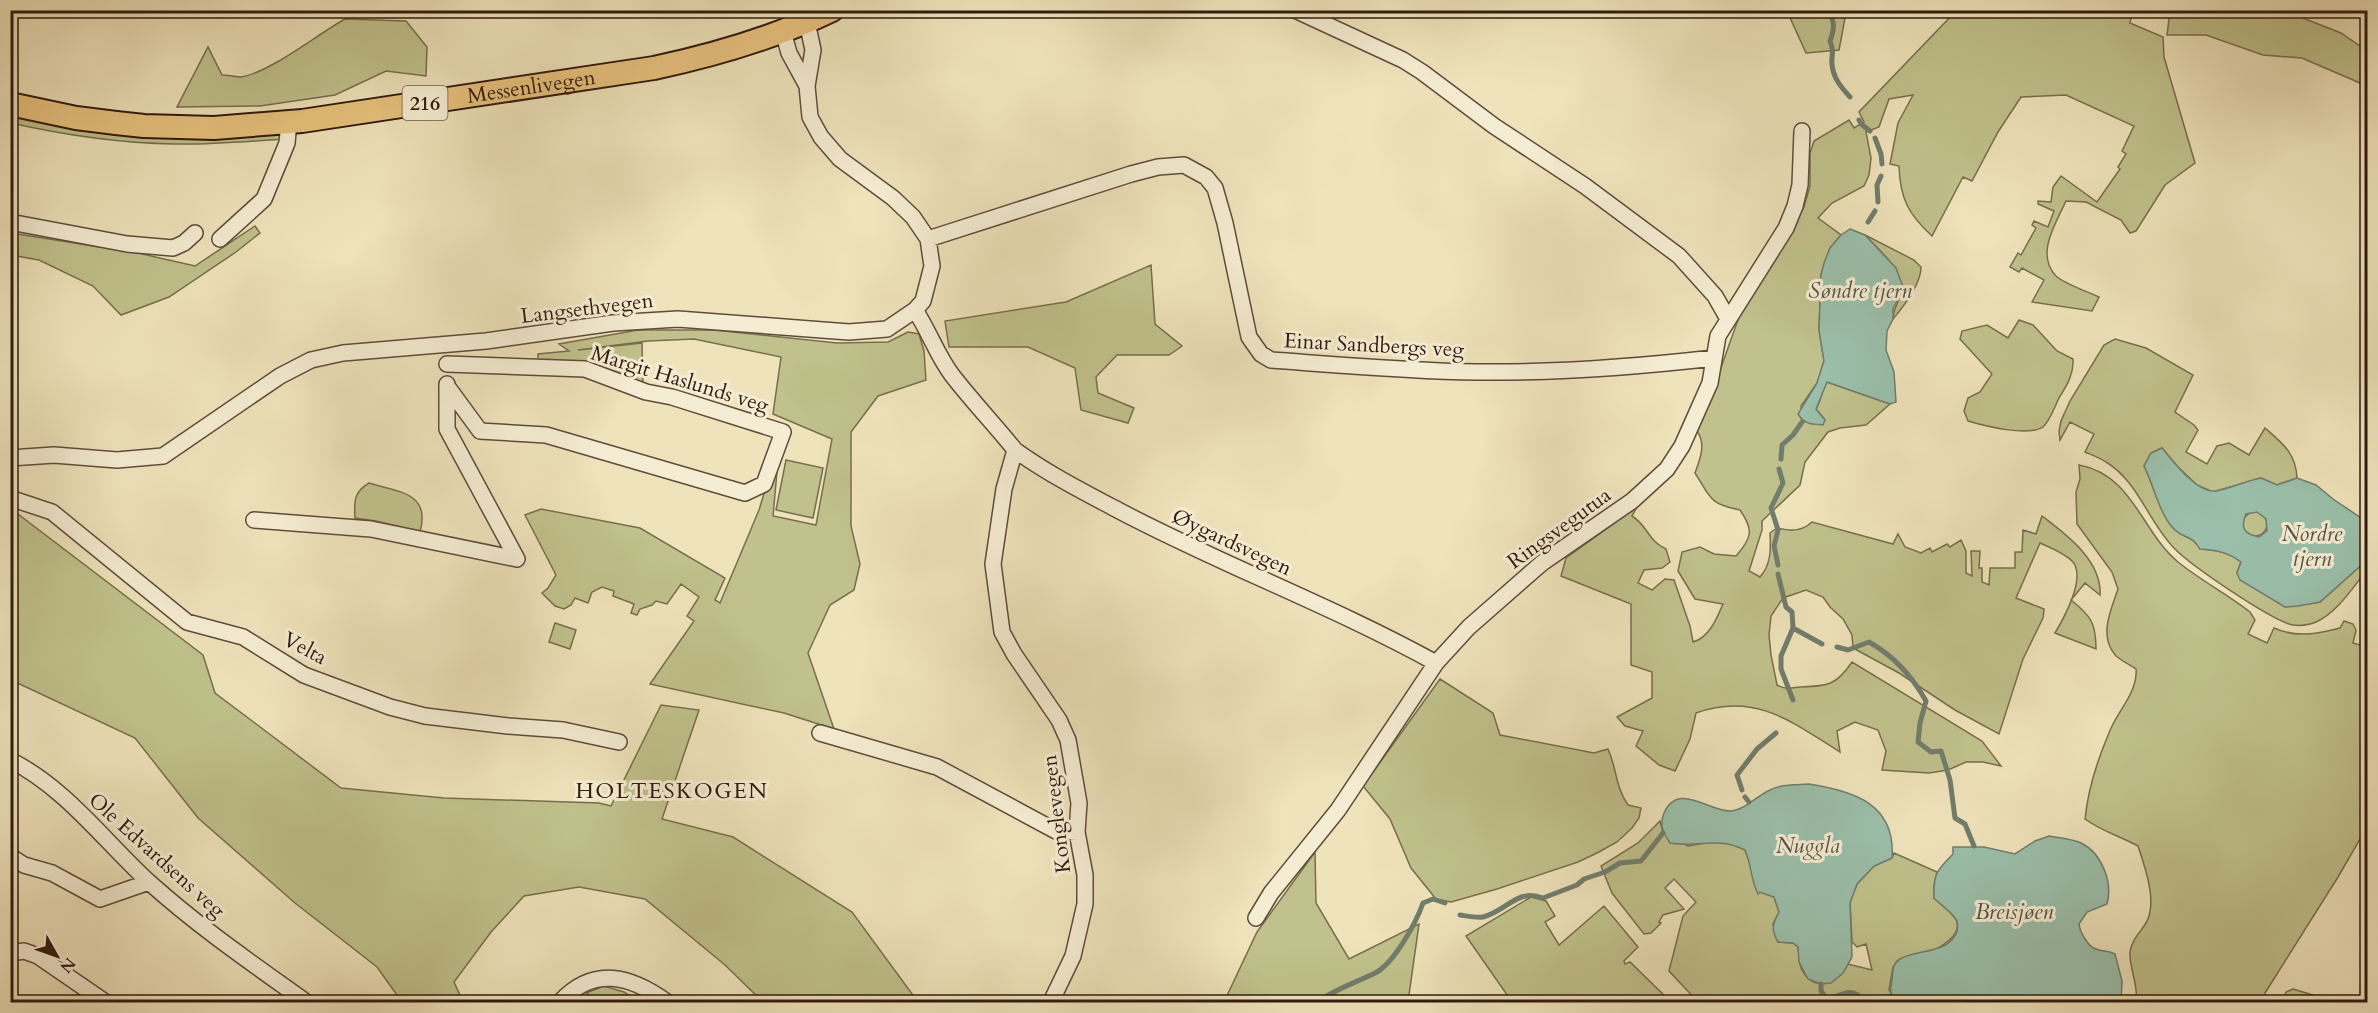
<svg xmlns="http://www.w3.org/2000/svg" width="2378" height="1013" viewBox="0 0 2378 1013" font-family="Cardo,serif">
	<rect width="100%" height="100%" fill="#efe3bb"/>
	<filter id="stains"><feTurbulence type="fractalNoise" baseFrequency=".00333" numOctaves="4"/><feColorMatrix values="0 0 0 0 .2 0 0 0 0 .09 0 0 0 0 .02 0 0 0 .5 -.17"/></filter>
	<radialGradient id="worn" r=".72"><stop offset=".6" stop-color="#630" stop-opacity="0"/><stop offset="1" stop-color="#630" stop-opacity=".3"/></radialGradient>
	<path fill="#c0c18c" stroke="#786e4e" stroke-width="1.5" d="M1787 11H1844L1845 18 1839 50 1806 53Z
		M1956 11H2136L2132 13 2130 23 2163 37 2164 57 2195 163 2165 185 2136 231 2130 233 2121 220 2086 202 2066 201C2056 223 2035 254 2056 276 2064 284 2089 292 2099 297L2092 311 2032 302 2044 280 2022 268 2019 272 2010 267 2018 253 2021 255 2036 228 2032 225 2034 221 2048 227 2054 211 2038 204V201L2051 202 2053 187 2061 176 2097 202 2120 169 2118 167 2126 154 2122 151 2134 126 2066 95 2021 97 1998 132 1972 181 1963 177 1932 236C1908 214 1900 198 1899 166L1890 164 1898 123 1913 95 1889 99 1879 127 1866 132 1871 158 1869 175 1864 186 1832 203 1818 218 1841 235 1830 248 1821 275 1819 330 1824 361 1817 383 1801 406 1802 421 1813 424 1825 420 1816 409C1822 400 1821 390 1827 382L1890 404 1866 425 1840 428 1828 432 1805 462 1800 485 1762 521V530L1749 571 1760 577C1771 565 1771 549 1770 533L1777 528C1791 531 1801 532 1812 522L1893 544 1898 534 1905 547 1921 553 1930 548 1932 552 1947 544 1950 547 1961 540 1966 551V573L1972 576 1971 551H1980L1979 568H1982V582L1989 585 1990 568H2015V552H2022L2023 530 2036 534 2042 516C2067 535 2102 561 2100 595L2085 583 2071 600C2091 616 2096 623 2096 649L2055 633C2064 618 2086 578 2073 562 2065 553 2051 548 2040 543L2016 598 2044 609 2043 618 2023 659 1999 734 1955 710 1899 673 1853 648 1852 635 1843 619 1830 607 1823 597 1806 590 1783 598 1771 616 1769 635 1771 655 1777 685C1786 690 1791 688 1800 687 1827 686 1836 686 1852 662L1982 741 2001 766 1983 762H1966L1948 770 1929 773 1882 770 1886 751 1878 730 1855 722 1837 731 1840 752C1792 722 1756 692 1696 713L1690 739 1675 771 1659 765 1636 746 1643 731 1625 726 1617 717 1652 698V672L1631 665V604L1561 576 1566 558 1616 522 1615 516 1625 515 1637 507 1632 516C1648 526 1648 541 1666 549L1670 562 1662 568 1644 570 1638 583 1652 590 1665 579 1674 580 1690 626 1693 642C1709 638 1717 618 1723 604L1695 599 1678 571 1682 552 1700 547 1714 554 1736 556C1752 538 1754 530 1740 510 1709 504 1711 498 1695 473 1700 459 1707 443 1696 430L1706 410 1740 314 1791 232 1804 207 1810 186V153L1814 141 1849 120 1854 128 1864 122 1859 112Z
		M2160 11H2285L2341 33 2367 51V86L2302 58 2263 55 2206 35H2167L2169 19Z
		M345 19 406 21 427 47 426 76 386 71 335 95 260 106 177 107 208 47 222 75C228 75 236 77 241 77 269 73 318 34 345 19Z
		M10 115 64 127 278 132 288 139C250 141 212 145 174 144 119 143 64 135 11 123Z
		M255 226 260 233 236 252 169 297 121 315 93 286 39 260 11 255V233L138 253 195 266Z
		M1865 235 1914 260 1921 267C1921 284 1904 306 1893 319 1893 308 1901 299 1901 291 1901 267 1880 251 1865 235Z
		M1151 265 1155 324 1182 346 1169 355H1117L1096 377 1098 393 1134 408 1128 423 1081 410 1075 368 1028 347H949L945 321 1066 302Z
		M2019 320 2033 325 2057 351 2073 359C2074 374 2067 385 2059 398 2055 406 2050 421 2043 427 2028 437 1985 426 1968 421L1964 411 1968 398 1980 392 1992 374 1960 339 1962 331 1987 325 2008 338Z
		M638 330H714L837 343 888 342 908 332 919 334 924 351 926 380 878 396 851 432V526L860 564 854 590 830 605 808 653 834 729 784 713 650 684 694 621 687 616 699 597 681 584 667 604 656 601 652 605 640 609 637 615 631 613 634 604 613 596 614 591 602 587 592 592 588 603 575 598 571 605 564 609 555 606 542 593 548 588 556 575 525 515 541 509 640 528 725 578 715 600 720 603 759 510 769 477 777 472 773 516 816 525 832 439 773 414 781 357 694 339 648 341 578 350 642 343 643 386C604 370 582 359 538 361V354L569 351 559 344Z
		M2115 339 2146 348 2193 375 2175 412 2194 425 2198 430 2186 452 2207 464 2217 446 2229 443 2249 455 2265 428C2282 443 2296 453 2297 478L2277 485 2261 478 2213 492 2197 485 2178 467 2162 448 2151 453 2144 466C2153 484 2161 516 2175 530 2185 539 2192 535 2200 549 2216 550 2228 552 2241 562L2237 573 2285 607 2320 602 2367 560V570C2353 587 2337 613 2316 622 2309 625 2301 626 2293 625 2272 621 2190 565 2174 548 2149 523 2138 481 2106 462 2100 458 2092 455 2085 452L2094 434 2070 422 2060 440 2059 431 2061 421 2070 401 2104 345Z
		M786 460 823 468 813 518 776 510Z
		M2079 465C2133 475 2141 531 2178 562 2200 580 2227 594 2250 612L2255 620 2248 634 2267 643 2274 628C2296 638 2317 634 2340 628L2344 621 2353 624 2356 630 2353 643 2367 647V827L2338 877 2265 993 2263 1002H2136C2139 986 2129 968 2130 952 2132 939 2140 933 2146 923 2158 903 2145 867 2138 846 2120 836 2101 831 2085 819 2088 789 2097 761 2109 733 2117 711 2138 693 2136 669 2130 665 2122 661 2116 656 2098 636 2111 610 2118 589L2112 572 2077 524 2076 492 2080 479Z
		M369 483C398 492 431 492 420 532L376 521 355 518C354 501 354 492 369 483Z
		M10 508 203 655 215 693 341 788 444 798 599 803 611 806 661 705 699 710 662 819 733 837 852 912 918 1002H763L725 965 645 899 579 887 524 896 491 932 454 982 463 1002H402L377 967 295 903 198 818 135 738 11 680Z
		M2243 524a12 12 0 1 1 24 0a12 12 0 1 1-24 0Z
		M555 623 576 630 570 649 549 642Z
		M1440 679 1493 713 1500 735 1594 753 1608 749C1617 769 1615 786 1628 805L1641 808 1639 818 1632 828 1617 842 1597 853 1578 862 1497 889 1451 902 1436 899 1411 868 1390 819 1363 786Z
		M1660 821 1663 833 1688 846 1711 842 1730 843 1745 850 1760 892 1774 897 1779 912 1773 924 1778 942 1793 943 1798 947C1800 955 1798 962 1802 970 1814 993 1838 983 1848 964L1872 970 1866 944 1857 947 1852 942 1850 902 1857 884 1874 866 1892 858 1894 853 1937 872 1934 885V898C1941 905 1955 914 1957 922 1963 945 1909 960 1893 967L1889 990 1899 1002H1698L1669 971 1683 916 1696 902 1674 879 1665 888 1684 909 1663 915 1659 922 1661 923 1651 933 1644 934 1612 893 1601 866 1638 843Z
		M1315 852 1316 903 1349 959 1419 924 1408 1002H1224L1257 932Z
		M1531 897 1546 901 1555 916 1545 922 1559 945 1604 906 1638 947 1624 961 1625 964 1630 962 1671 1002H1512L1466 936Z
		M604 986 624 992 637 1000 635 1002H602L586 993Z
		M2293 989 2323 998 2322 1002H2282L2286 992Z"/>
	<path fill="#9bbfaa" stroke="#717d6d" stroke-width="1.5" fill-rule="evenodd" d="M1850 229 1865 235 1896 268 1902 284 1901 293 1893 309V319L1887 331 1886 350 1894 372 1896 402 1890 404 1827 382 1816 409 1825 420 1823 425C1811 424 1804 424 1798 414L1817 383 1824 361 1819 330 1821 275 1824 263 1830 248 1841 235Z
		M2162 448C2173 461 2197 494 2216 491 2231 488 2246 481 2261 478L2277 485 2297 478 2316 485 2333 499 2367 522V560L2320 602 2298 606 2285 607 2240 580 2237 573 2241 562C2228 552 2216 550 2200 549 2192 535 2185 539 2175 530 2159 515 2154 485 2144 466L2151 453ZM2257 512 2266 519 2267 531 2259 537C2244 534 2240 528 2246 514Z
		M1809 784C1854 791 1896 804 1892 858L1874 866 1857 884 1850 903 1852 957 1843 973 1831 983 1821 984 1808 979 1799 962 1798 947 1793 943 1778 942C1771 930 1772 925 1779 912L1774 897 1760 892 1758 894C1750 878 1752 866 1745 850 1717 836 1699 848 1670 843 1663 832 1659 825 1664 813 1678 781 1709 812 1731 811 1744 810 1756 797 1768 791 1780 784 1795 785 1809 784Z
		M2049 836C2059 838 2072 839 2081 843 2102 853 2113 883 2107 904L2087 912 2079 924C2080 932 2088 947 2096 949 2103 952 2108 950 2115 954L2122 981 2121 1002H1899C1889 991 1890 995 1892 979 1893 971 1892 964 1900 959 1917 949 1950 954 1957 931 1958 926 1958 921 1955 918 1950 911 1941 905 1934 898 1933 874 1937 870 1953 854V847H1984L2015 854 2035 841Z"/>
	<g fill="none" stroke-linecap="round" stroke-linejoin="round">
		<path stroke="#717d6d" stroke-width="5" d="M1827 10C1835 21 1835 28 1830 41 1835 52 1831 53 1832 64 1833 78 1841 87 1850 97
			M1859 120 1861 124 1870 131
			M1875 138 1881 154 1882 164
			M1878 202 1877 185 1881 176
			M1868 222 1875 211
			M1781 459 1782 445 1793 435 1802 422
			M1778 565 1774 546 1778 530 1771 508 1783 483 1779 469
			M1778 574 1786 607 1792 612 1793 628 1781 656V669L1793 700
			M1793 628 1822 644
			M1837 647 1848 650 1869 642C1894 656 1912 676 1926 701L1920 723 1918 742 1931 752 1941 751 1950 780 1955 818 1965 824 1974 846
			M1742 790 1737 775 1757 749 1776 733
			M1745 797 1749 802
			M1460 915C1467 916 1477 918 1483 917 1507 911 1517 888 1543 898L1577 885 1584 879 1605 872 1620 863 1641 861 1663 833
			M1821 984V991L1826 998C1836 999 1846 989 1856 994 1861 997 1864 1000 1869 1002L1890 996
			M1318 1002C1334 989 1358 982 1377 972 1395 961 1416 923 1423 903L1433 899 1445 903"/>
		<defs>
			<path id="minor" d="M1295 10 1403 60 1422 72 1494 126 1585 186 1679 256 1715 296 1728 319
				M783 31 789 53 807 86
				M10 222 127 244 173 248 184 243 195 233
				M220 239 264 199 287 143 289 122
				M928 239 1131 174 1158 167 1184 165 1206 177 1215 188 1225 223 1249 337 1261 354 1271 360C1340 365 1408 371 1477 372 1556 373 1635 367 1714 358
				M915 310C929 331 937 355 952 375 972 401 995 425 1015 450L1004 489 993 564 1002 632 1014 654 1059 720 1068 740 1079 803 1077 832 1085 875V904L1073 956 1051 1002
				M447 386 480 431 546 435 745 493 764 484 783 432 672 397 646 392 585 369 447 364
				M1015 450C1047 473 1080 490 1114 508 1219 564 1331 605 1436 663
				M10 458 54 455 117 460 163 456 280 376 311 360 343 353 486 341 613 323 678 319 849 332 887 329 915 310 923 301 932 266 928 239 913 217 893 198 840 159 821 137 810 117 807 86 813 50 807 22
				M10 498 52 512 187 622 243 637 304 675 390 707 425 716 508 726 563 730 619 742
				M254 520 371 529 517 559 447 429V384
				M820 733 937 767 1056 831 1077 832
				M10 760C66 788 105 842 150 883 199 927 253 964 306 1002
				M10 856 24 865 52 873 100 899 149 882
				M1256 918 1271 893 1338 810 1436 663 1469 627 1542 563 1632 501 1667 469 1682 446 1710 383 1718 336 1786 228 1795 206 1800 185 1802 131
				M10 953 24 951 38 956 105 1002
				M560 1002C594 965 631 976 667 1002"/>
			<g id="primary">
				<path id="s1" d="M10 104 76 118 116 123 144 126 214 128 302 121 654 68C715 55 776 37 832 10"/>
			</g>
		</defs>
		<use href="#minor" stroke="#604c3c" stroke-width="18"/>
		<use href="#primary" stroke="#311a11" stroke-width="26"/>
		<use href="#minor" stroke="#f5edd3" stroke-width="15"/>
		<use href="#primary" stroke="#e8c27e" stroke-width="22"/>
	</g>
	<g text-anchor="middle" stroke-width="6" stroke-linejoin="round" paint-order="stroke">
		<rect fill="#f5edd3" stroke="#6c594b" stroke-width="1.5" x="402.5" y="86" width="45" height="34" rx="4.5"/>
		<g font-size="20" font-weight="bold" fill="#311a11">
			<text x="425" y="110">216</text>
		</g>
		<g font-size="21" fill="#311a11" stroke="#f5edd3">
			<text dy="7" stroke="none"><textPath href="#s1" startOffset="526">Messenlivegen</textPath></text>
			<text transform="translate(587 308) rotate(-7)" y="7">Langsethvegen</text>
			<text transform="translate(1374 345) rotate(3)" y="7">Einar Sandbergs veg</text>
			<text transform="translate(680 379) rotate(17)" y="7">Margit Haslunds veg</text>
			<text transform="translate(1559 528) rotate(-36)" y="7">Ringsvegutua</text>
			<text transform="translate(1232 542) rotate(25)" y="7">Øygardsvegen</text>
			<text transform="translate(305 648) rotate(28)" y="7">Velta</text>
			<text transform="translate(1056 814) rotate(-97)" y="7">Konglevegen</text>
			<text transform="translate(157 855) rotate(42)" y="7">Ole Edvardsens veg</text>
		</g>
		<g font-size="22" font-style="italic" fill="#565447" stroke="#f5edd3">
			<text x="1860" y="298">Søndre tjern</text>
			<text x="2312" y="541">Nordre<tspan x="2312" dy="25">tjern</tspan></text>
			<text x="1808" y="853">Nuggla</text>
			<text x="2014" y="919">Breisjøen</text>
		</g>
		<g font-size="22" letter-spacing="1.5" fill="#311a11" stroke="#f5edd3">
			<text x="672" y="798">HOLTESKOGEN</text>
		</g>
	</g>
	<rect width="2378" height="1013" fill="none" stroke="#efe3bb" stroke-width="36"/>
	<rect x="12" y="12" width="2354" height="989" fill="none" stroke="#311a11" stroke-width="3"/>
	<rect x="18" y="18" width="2342" height="977" fill="none" stroke="#311a11" stroke-width="1.5"/>
	<g transform="translate(57 956) rotate(130)" stroke="#f5edd3" stroke-width="4.5" paint-order="stroke">
	<path d="M0-4.5L10 22L0 15L-10 22Z" fill="#311a11"/>
	<text y="-9" font-size="16" font-weight="bold" text-anchor="middle" fill="#311a11">N</text>
	</g>
	<rect width="100%" height="100%" filter="url(#stains)"/>
	<rect width="100%" height="100%" fill="url(#worn)"/>
</svg>
